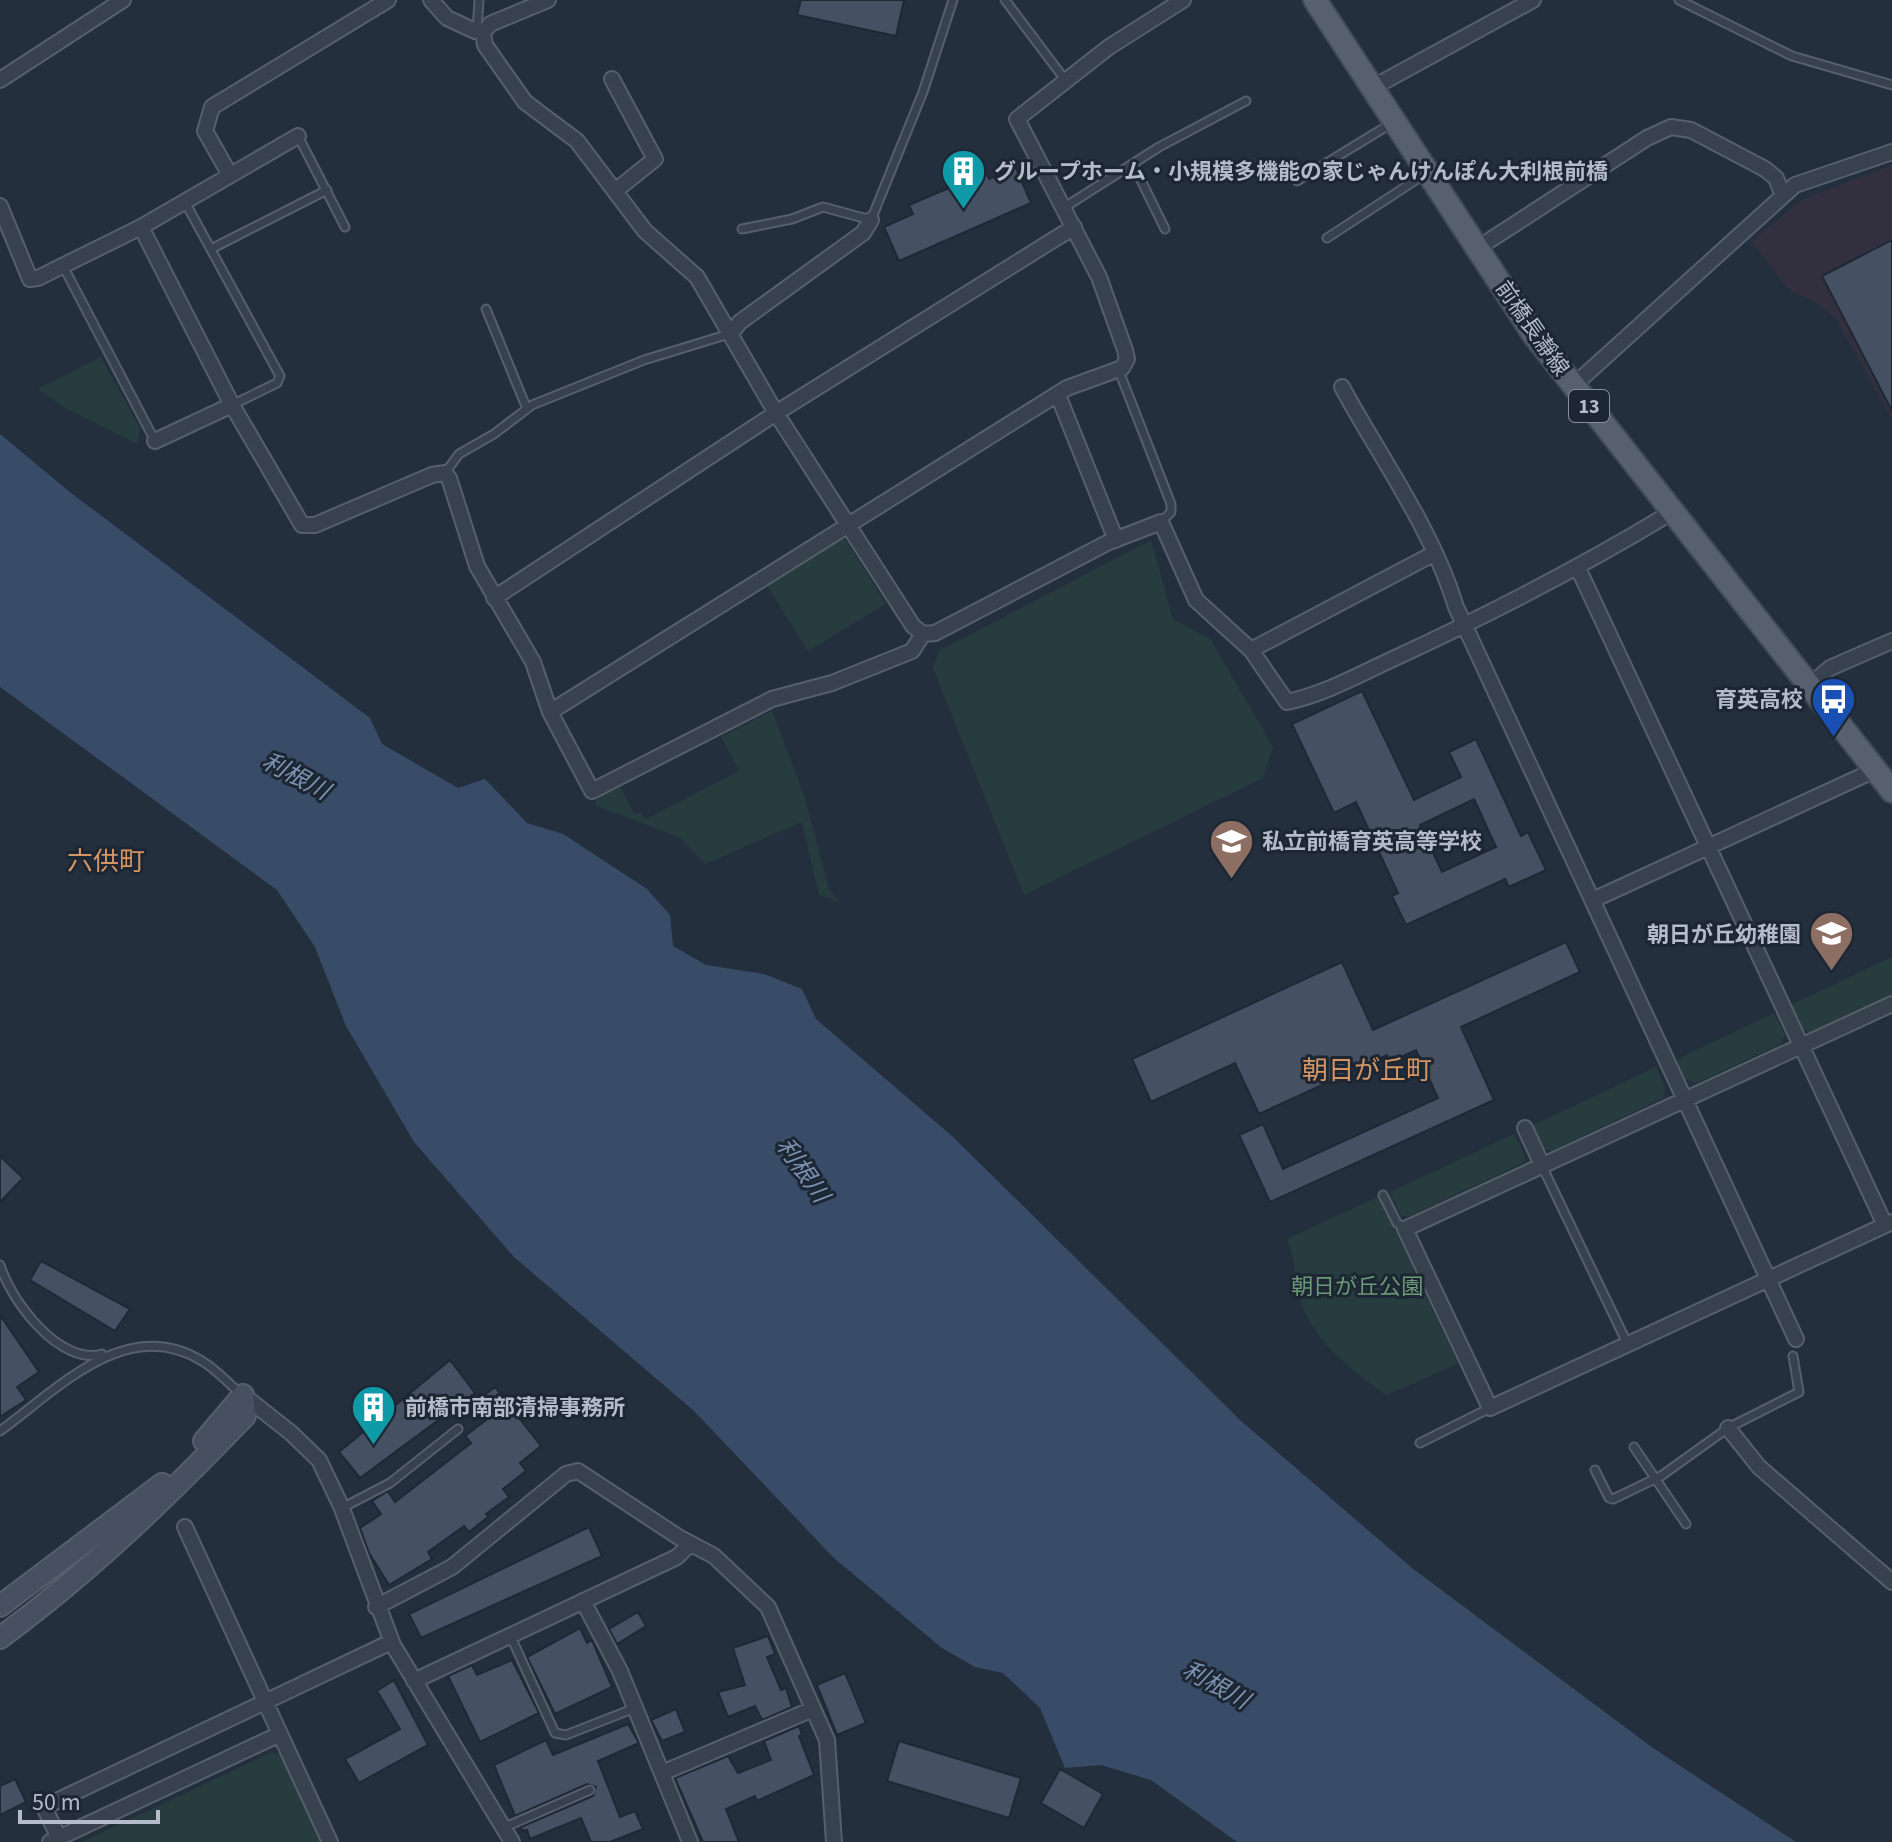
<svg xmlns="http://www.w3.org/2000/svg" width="1892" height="1842" viewBox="0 0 1892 1842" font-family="'Source Sans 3','Noto Sans JP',sans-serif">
	<rect width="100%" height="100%" fill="#242f3e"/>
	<path fill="#32303f" d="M1892 165V419L1836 319 1812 300 1791 292 1751 241 1803 199Z"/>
	<path fill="#263c3f" d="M101 357 140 428 137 444 67 409 38 389Z
		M835 539H845L886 604 808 651 766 584Z
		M1151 540 1173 619 1211 640 1273 747 1263 778 1024 895 933 668 939 651Z
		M772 711 806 801 829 889 839 902 819 895 802 822 705 864 679 837 594 805 599 797 619 784 634 814 641 813 646 819 739 771 721 737Z
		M1892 957V995L1811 1033 1801 1029 1790 1005Z
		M1774 1013 1785 1035 1781 1044 1696 1083 1684 1079 1676 1060Z
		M1656 1067 1665 1088 1663 1098 1551 1151 1543 1149 1531 1126Z
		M1514 1134 1525 1156 1523 1163 1408 1217 1401 1215 1390 1192Z
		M1379 1196 1458 1364 1386 1395C1349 1367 1311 1341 1298 1293 1292 1273 1298 1263 1287 1239Z
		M272 1752 283 1756 323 1842H82Z"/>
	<path fill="#394c67" d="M0 434 71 493 370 718 382 744 458 788 485 779 527 823 563 834 647 889 670 915 673 946 706 965 764 974 802 989 816 1019 953 1137 1240 1420 1412 1568 1653 1748 1796 1842H1237L1151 1780 1101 1765 1065 1768 1040 1708 1003 1673 975 1667 942 1648 834 1558 694 1411 514 1257 414 1142 346 1026 315 947 277 890 0 687Z"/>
	<path fill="#455162" stroke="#1f2835" stroke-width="2" fill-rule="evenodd" d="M801 0H904L896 36 797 15Z
		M1016 168 1031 203 899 261 884 227 913 214 909 205 986 172 989 179Z
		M1892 240V411L1822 276Z
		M1362 691 1414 800 1461 777 1449 752 1476 739 1521 836 1528 832 1546 870 1509 887 1505 879 1406 925 1392 896 1398 893 1356 802 1334 813 1292 724ZM1474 799 1496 847 1442 872 1420 825Z
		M1566 942 1580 972 1461 1027 1494 1100 1270 1202 1239 1135 1263 1124 1283 1169 1438 1098 1416 1050 1390 1062 1387 1055 1259 1114 1235 1063 1151 1102 1132 1059 1342 962 1373 1030Z
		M0 1156 23 1178 0 1202Z
		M41 1261 130 1309 115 1331 30 1280Z
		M0 1315 39 1372 17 1387 26 1400 0 1417Z
		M450 1360 475 1393 360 1478 339 1452Z
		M495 1387 541 1446 520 1463 526 1471 503 1489 509 1497 486 1514 488 1517 469 1532 464 1526 428 1552 432 1559 389 1585 369 1553 360 1528 381 1514 372 1501 388 1491 395 1502 471 1443 465 1436 490 1417 477 1401Z
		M589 1527 602 1556 421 1638 409 1614Z
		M638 1612 646 1626 617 1644 609 1629Z
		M580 1628 587 1643 592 1640 612 1687 555 1714 527 1657Z
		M768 1636 775 1654 767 1657 781 1690 786 1688 792 1707 762 1720 755 1706 728 1717 718 1692 745 1685 733 1648Z
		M512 1660 539 1713 480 1742 448 1676 472 1665 477 1675Z
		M845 1673 866 1723 837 1735 817 1685Z
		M394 1680 428 1745 359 1783 345 1759 400 1729 377 1691Z
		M676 1709 685 1732 662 1741 651 1720Z
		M628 1724 639 1743 598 1761 620 1817 635 1811 643 1829 610 1842H591L581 1818 530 1839 527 1830 523 1831 521 1827 593 1796 596 1787 587 1784 515 1816 494 1765 546 1740 553 1755Z
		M799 1726 802 1735 799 1736 814 1775 757 1801 755 1796 726 1809 739 1842H703L675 1778 728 1756 738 1773 771 1760 764 1741Z
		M899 1741 1021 1778 1009 1818 887 1781Z
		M1060 1769 1103 1794 1084 1828 1041 1803Z
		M15 1779 26 1802 0 1815V1786Z"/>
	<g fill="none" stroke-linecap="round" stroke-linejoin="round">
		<defs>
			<path id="lane" d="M1005 0 1066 81
				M1679 0 1792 56 1892 85
				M477 31 479 0
				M298 136 345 227
				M1133 164 1165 229
				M1297 181 1392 123
				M185 202 280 376 277 383 232 405
				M1065 207 1159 147 1246 101
				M742 229 792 219 823 207 871 220 923 92 953 0
				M1327 238 1425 174
				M211 249 327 190
				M63 266 155 441
				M486 309 527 409
				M1119 371 1171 504V512L1161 522
				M445 473 459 454 494 434 532 405 644 360 729 334
				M1542 1166 1628 1345
				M1383 1195 1397 1223 1405 1229
				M0 1265C11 1301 60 1366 102 1354
				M0 1431C58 1389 127 1314 202 1361 216 1369 228 1383 240 1393
				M1420 1443 1490 1408
				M1634 1447 1686 1524
				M1595 1470 1609 1498 1613 1499 1661 1476 1728 1428 1799 1392 1793 1356
				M342 1508 390 1483 458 1429
				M510 1635 555 1733 566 1735 635 1708
				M503 1828 590 1790"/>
			<path id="street" d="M431 0 447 18 475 31
				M548 0 490 24 483 33 485 45 525 102 577 141 645 231 697 277 776 413 913 626 923 634 935 633 1109 542 1161 522 1196 600 1251 650 1287 702C1325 694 1360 674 1395 658 1490 614 1583 566 1672 512
				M612 79 655 159 615 191
				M0 80 123 0
				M1372 88 1533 0
				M230 175 205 131 212 107 388 0
				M0 206 30 279 38 278 141 227 298 136
				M141 227 232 405 302 525H315L432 475 445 473 449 478 477 566 533 662 550 712 592 791 772 699 832 683 912 651 923 634
				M1478 248 1647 138 1671 127 1691 130 1765 169 1776 178 1783 196
				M731 333 740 322 863 233 871 220
				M1573 386 1795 185 1892 152
				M1342 387C1381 459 1432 528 1456 607L1796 1339
				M1058 395 1116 540
				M155 441 232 405
				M1578 568 1885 1225
				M494 598 776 413 1074 227
				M1251 650 1433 554
				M1809 686 1830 668 1892 641
				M550 712 1067 388 1122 368 1127 359 1125 350 1099 277 1017 119 1109 47 1183 0
				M1593 900 1875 770
				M1892 1004 1405 1229 1490 1408 1892 1222
				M1525 1128 1542 1165
				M243 1395 291 1433 319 1460 341 1506 393 1645 512 1842
				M1728 1428 1759 1467 1892 1582
				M185 1527 280 1734
				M583 1601 620 1671 690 1842
				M376 1607 452 1567 566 1474 578 1471 680 1538 714 1556 768 1607 827 1740 834 1842
				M414 1681 677 1557 690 1544
				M662 1773 813 1709
				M50 1842 280 1734 330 1842
				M61 1842 44 1807 391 1642"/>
			<path id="secondary" d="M204 1441 243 1395
				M0 1606 162 1484
				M0 1638C90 1572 168 1496 245 1416L243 1395"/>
			<path id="primary" d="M1315 0 1534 335 1892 791"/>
		</defs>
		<use href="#lane" stroke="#565f6c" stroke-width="11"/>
		<use href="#street" stroke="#565f6c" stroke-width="18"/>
		<use href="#secondary" stroke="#565f6c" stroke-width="24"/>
		<use href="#primary" stroke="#414a57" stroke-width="26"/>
		<use href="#lane" stroke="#38414e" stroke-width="7"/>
		<use href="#street" stroke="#38414e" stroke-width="14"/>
		<use href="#secondary" stroke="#465061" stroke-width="20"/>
		<use href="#primary" stroke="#56606e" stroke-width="22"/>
	</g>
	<defs>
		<symbol id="building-pin" viewBox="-11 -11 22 30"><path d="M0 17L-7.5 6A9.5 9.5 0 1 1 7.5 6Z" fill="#0f9aa8" stroke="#1d2633"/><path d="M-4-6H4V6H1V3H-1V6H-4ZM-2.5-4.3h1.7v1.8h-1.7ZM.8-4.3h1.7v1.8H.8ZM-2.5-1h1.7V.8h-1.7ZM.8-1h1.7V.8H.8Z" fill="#fff"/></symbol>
		<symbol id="bus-pin" viewBox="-11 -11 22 30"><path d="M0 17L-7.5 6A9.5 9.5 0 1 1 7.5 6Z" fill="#1a4fb4" stroke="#1d2633"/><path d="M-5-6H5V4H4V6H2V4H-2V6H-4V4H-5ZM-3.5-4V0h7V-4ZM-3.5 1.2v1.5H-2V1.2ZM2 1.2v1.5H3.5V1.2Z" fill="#fff"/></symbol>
		<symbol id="school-pin" viewBox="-11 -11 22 30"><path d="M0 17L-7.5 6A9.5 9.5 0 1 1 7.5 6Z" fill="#8d6e63" stroke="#1d2633"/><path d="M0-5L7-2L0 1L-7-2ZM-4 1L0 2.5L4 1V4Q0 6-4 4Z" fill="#fff"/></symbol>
	</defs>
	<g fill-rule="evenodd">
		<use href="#building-pin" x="938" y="146" width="51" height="69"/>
		<use href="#bus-pin" x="1808" y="674" width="51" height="69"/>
		<use href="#school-pin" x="1206" y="816" width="51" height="69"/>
		<use href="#school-pin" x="1806" y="908" width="51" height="69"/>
		<use href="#building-pin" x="348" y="1382" width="51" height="69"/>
	</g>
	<g text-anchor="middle" stroke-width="6" stroke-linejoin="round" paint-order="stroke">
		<rect fill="#1d2633" stroke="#878f9c" stroke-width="2" x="1569" y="390" width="40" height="32" rx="6"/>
		<g font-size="20" font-weight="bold" fill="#b4bcc9">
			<text x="1589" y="413">13</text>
		</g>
		<g font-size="22" font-weight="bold" fill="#b4bcc9" stroke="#1d2633" text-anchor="start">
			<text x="994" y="179">グループホーム・小規模多機能の家じゃんけんぽん大利根前橋</text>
			<text x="1803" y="707" text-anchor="end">育英高校</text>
			<text x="1262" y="849">私立前橋育英高等学校</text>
			<text x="1801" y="942" text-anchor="end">朝日が丘幼稚園</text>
			<text x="405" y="1415">前橋市南部清掃事務所</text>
		</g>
		<g font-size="22" fill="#b4bcc9" stroke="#1d2633">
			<text transform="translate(1533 328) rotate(55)" y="8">前橋長瀞線</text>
		</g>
		<g font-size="22" fill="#6b9a76" stroke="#1d2633">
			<text x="1357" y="1294">朝日が丘公園</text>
		</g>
		<g font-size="24" font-style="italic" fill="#7c92b1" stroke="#1d2633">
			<text transform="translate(296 776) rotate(28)" y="8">利根川</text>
			<text transform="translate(803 1170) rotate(55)" y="8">利根川</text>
			<text transform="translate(1216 1685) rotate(29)" y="8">利根川</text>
		</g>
		<g font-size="26" fill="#d59563" stroke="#1d2633">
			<text x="106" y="870">六供町</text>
			<text x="1367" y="1079">朝日が丘町</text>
		</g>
	</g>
	<path d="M20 1810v12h138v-12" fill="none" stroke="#b4bcc9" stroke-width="4"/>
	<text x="32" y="1810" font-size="24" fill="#b4bcc9" stroke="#1d2633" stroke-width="6" paint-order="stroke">50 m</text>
</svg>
